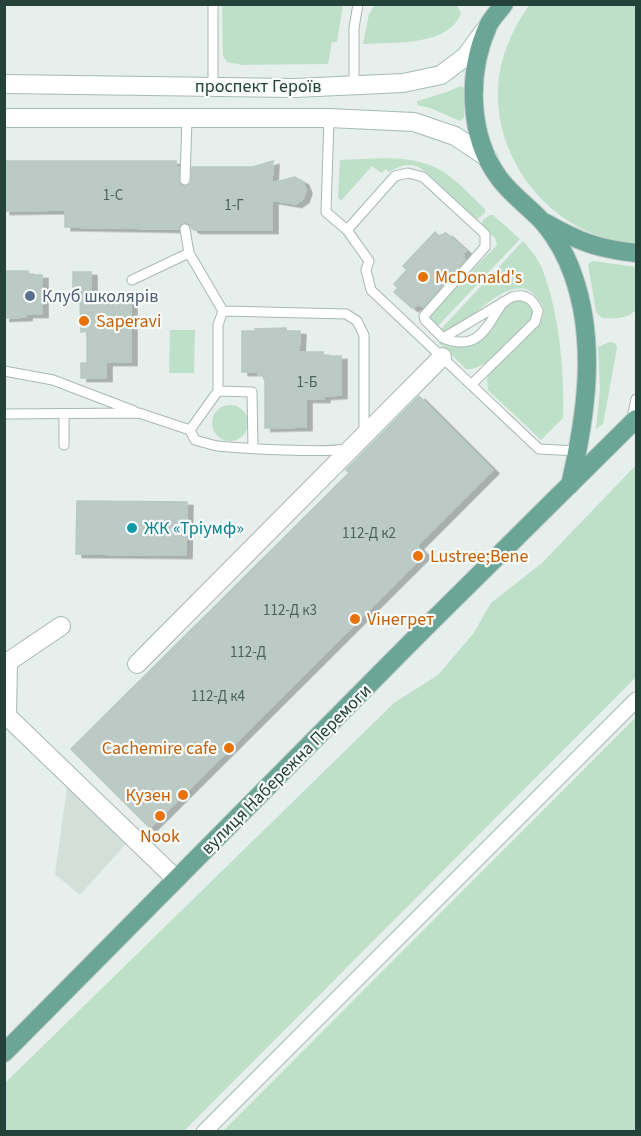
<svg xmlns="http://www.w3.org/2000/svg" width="641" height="1136" viewBox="0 0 641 1136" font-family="'Source Sans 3',sans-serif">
	<defs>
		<filter id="shadow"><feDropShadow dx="6" dy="3.5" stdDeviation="0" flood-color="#0004"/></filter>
	</defs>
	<rect width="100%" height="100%" fill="#e6efeb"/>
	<path fill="#d4dfda" d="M68 781 130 839 80 895 55 874Z"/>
	<path fill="#bfe0c8" d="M456 4 461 13C449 47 392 42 363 44L369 14 375 5Z
		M222 5H343L337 42H332L328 64 243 65 227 62 223 56Z
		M529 5H636V243C547 239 478 144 503 58 509 38 518 21 529 5Z
		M461 86 465 89 464 118 460 121 430 108 417 105V101L444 93Z
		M340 160C372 159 413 153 442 171 458 181 471 196 485 209V213L476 220C465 210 427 170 416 166 407 163 397 167 389 172L386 169 381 173 372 166 341 201 338 197Z
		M490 215H493L520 239 437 327 431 319V312L497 245 495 238 481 225 483 220Z
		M523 241C531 250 539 260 543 271 559 312 565 375 563 418L541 440 488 390 487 379 490 373 541 321C545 313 544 306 538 299 511 261 464 337 440 330Z
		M593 261 636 267V310C626 319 615 319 602 318L596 312 588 264Z
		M515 299 524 300 531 305 533 313 530 322C516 335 486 372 466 369L438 342 459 347 470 346 492 330 505 307Z
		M170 330H195L194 373H169Z
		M609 342 615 343 617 348 603 424 596 429 600 388 598 347Z
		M212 423a18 18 0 1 1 36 0a18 18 0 1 1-36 0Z
		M636 465V677L184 1131H5V1083L394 703 438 675 473 634 491 603 542 563Z
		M636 717V1131H223Z"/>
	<path fill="#bbcac4" stroke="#b8c9c2" stroke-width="1.5" filter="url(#shadow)" d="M4 161H176V167H179V183L185 187 191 183 192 167H253L273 161 272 183 295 177 303 182 306 190 303 199 296 204 272 200V230H195L192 229 190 224 184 222 180 224 178 229 65 227V210L4 211Z
		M435 232 439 236 446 233 466 251 463 254 465 260 423 307 419 304 412 308 394 292 398 288 394 284 407 270 403 266Z
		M4 271H28L29 275H42V314H26V317L4 318Z
		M73 272H91V297H131V362H106V378H81V363H87V331L81 332 80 299H73Z
		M286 328V331H300L299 352H323L324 356H341V395L324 396V399H306V427L265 428V375H258V372H242V331H256L255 329Z
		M419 396 493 470 417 546 425 554 150 828 71 749 349 473 346 470Z
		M77 501 187 502 186 555 76 554Z"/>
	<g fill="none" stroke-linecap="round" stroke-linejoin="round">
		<defs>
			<path id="service" d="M354 86V28L358 4
				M213 87V4
				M329 118 326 212 347 230 369 261 366 270 371 290 539 449 578 451
				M185 180 187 119
				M185 229 189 253 223 311 218 325V391L190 430
				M347 230 395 176 408 173 423 177 485 234V247L424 316 425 320 443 338 512 297C525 293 533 299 538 311L535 322 471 385
				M132 280 189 253
				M223 311 346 314 357 321 364 335V428L362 432
				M443 338C478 352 486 328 503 302
				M4 371 53 380 134 411
				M218 391 252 392 253 448
				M4 414 139 413 190 430 195 440C203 442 211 445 218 446 237 448 334 454 346 448
				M64 414V445
				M631 422 636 399"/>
			<path id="pedestrian" d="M204 1132 636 700"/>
			<path id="minor" d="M61 626 8 662 7 716 176 879
				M137 664 442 357"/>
			<path id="secondary" d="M4 84 295 88 403 83 441 75 466 56 484 31
				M4 118H329L414 122 455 136 488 158"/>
			<path id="primary" d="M504 4C499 11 491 19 488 26 467 73 468 136 499 178 510 193 525 204 538 217 553 232 566 254 573 275 597 342 586 417 570 485
				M546 223C579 242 599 249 636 253
				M4 1053 422 631 636 419"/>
		</defs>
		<use href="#service" stroke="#a8b8b2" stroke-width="11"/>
		<use href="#pedestrian" stroke="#a8b8b2" stroke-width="17"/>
		<use href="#minor" stroke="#a8b8b2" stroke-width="20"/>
		<use href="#secondary" stroke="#a4bbb3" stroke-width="20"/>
		<use href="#primary" stroke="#c2cac8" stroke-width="20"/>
		<use href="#service" stroke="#fff" stroke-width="9"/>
		<use href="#pedestrian" stroke="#fff" stroke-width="15"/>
		<use href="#minor" stroke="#fff" stroke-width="18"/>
		<use href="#secondary" stroke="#fff" stroke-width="18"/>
		<use href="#primary" stroke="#6aa596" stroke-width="18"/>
	</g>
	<g fill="#e8710a" stroke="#f7fbf9" stroke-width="2">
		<circle cx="423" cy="277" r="6"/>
		<circle cx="84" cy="321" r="6"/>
		<circle cx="418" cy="556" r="6"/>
		<circle cx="355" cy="619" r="6"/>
		<circle cx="229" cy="748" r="6"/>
		<circle cx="183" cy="795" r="6"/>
		<circle cx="160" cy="816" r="6"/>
	</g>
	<circle fill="#5c6f8a" stroke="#f7fbf9" stroke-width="2" cx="30" cy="296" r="6"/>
	<circle fill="#0f9aa8" stroke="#f7fbf9" stroke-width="2" cx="132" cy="528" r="6"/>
	<g text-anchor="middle" stroke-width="4.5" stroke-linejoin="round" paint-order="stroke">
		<g font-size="15" fill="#4a645c">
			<text x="113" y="200">1-С</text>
			<text x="234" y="210">1-Г</text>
			<text x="307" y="387">1-Б</text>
			<text x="369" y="538">112-Д к2</text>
			<text x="290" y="615">112-Д к3</text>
			<text x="248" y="657">112-Д</text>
			<text x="218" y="701">112-Д к4</text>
		</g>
		<g font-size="18" fill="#24423a" stroke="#f7fbf9">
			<text x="258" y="92">проспект Героїв</text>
			<text transform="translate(286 769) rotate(-45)" y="6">вулиця Набережна Перемоги</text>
		</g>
		<g font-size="18" fill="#c56008" stroke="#f7fbf9" text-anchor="start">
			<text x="435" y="283">McDonald's</text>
			<text x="96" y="327">Saperavi</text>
			<text x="430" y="562">Lustree;Bene</text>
			<text x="367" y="625">Vінегрет</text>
			<text x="217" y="754" text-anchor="end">Cachemire cafe</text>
			<text x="171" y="801" text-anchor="end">Кузен</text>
			<text x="160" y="842" text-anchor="middle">Nook</text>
		</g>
		<g font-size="18" fill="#4e5e75" stroke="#f7fbf9" text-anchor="start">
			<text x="42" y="302">Клуб школярів</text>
		</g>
		<g font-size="18" fill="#0d838f" stroke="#f7fbf9" text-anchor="start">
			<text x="144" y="534">ЖК «Тріумф»</text>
		</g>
	</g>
	<rect width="641" height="1136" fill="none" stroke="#24423a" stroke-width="12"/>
</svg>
